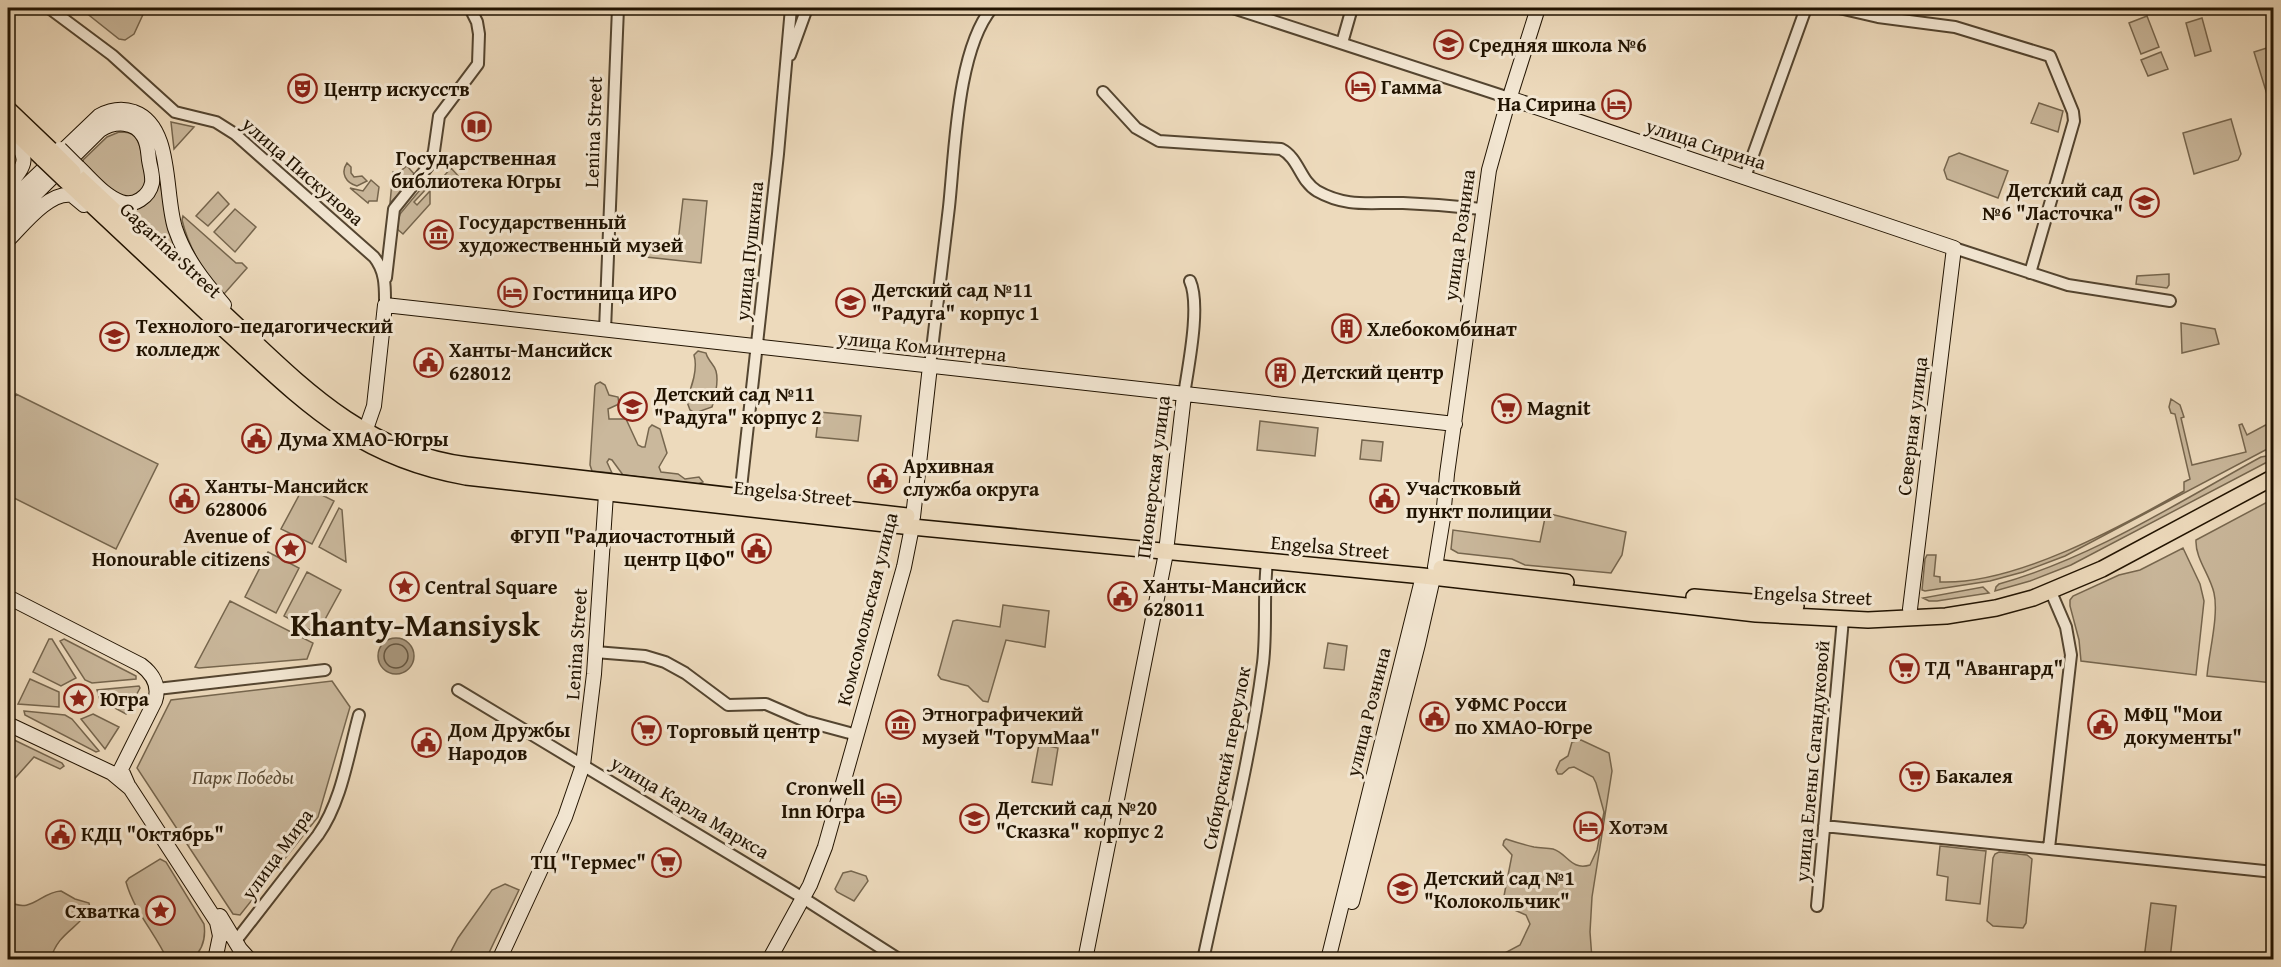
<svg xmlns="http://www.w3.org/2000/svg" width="2281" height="967" viewBox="0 0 2281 967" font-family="'Gentium Book Plus',serif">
	<rect width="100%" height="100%" fill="#eddabc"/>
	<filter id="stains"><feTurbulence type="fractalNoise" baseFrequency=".00333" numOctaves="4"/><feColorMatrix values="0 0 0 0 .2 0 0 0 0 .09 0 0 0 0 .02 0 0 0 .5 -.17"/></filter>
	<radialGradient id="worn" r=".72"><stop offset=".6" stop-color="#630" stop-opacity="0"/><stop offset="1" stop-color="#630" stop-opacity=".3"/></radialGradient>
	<path fill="#cab89c" stroke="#76664e" stroke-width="1.5" d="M80 8H146L134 34 125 40 119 39Z
		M2147 16 2159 47 2141 54 2129 23Z
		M2202 18 2211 51 2195 56 2186 23Z
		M2273 46H2274L2273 114 2254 52Z
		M2161 52 2168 69 2148 76 2141 60Z
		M2039 103 2063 111 2058 132 2031 123Z
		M2231 119 2241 154 2238 160 2194 174 2183 133Z
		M171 122 194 127 174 149Z
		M119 132C126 132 132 132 136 138 141 145 149 181 144 188 141 192 136 195 133 198L116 195 84 165 83 160 107 137Z
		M1959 153 2008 171 1998 198 1947 179 1944 170 1949 157Z
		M347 163 351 167V173L354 177 362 176 367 181 357 186C346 183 340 173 347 163Z
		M407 166 416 176 390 203 393 172H399Z
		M451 168 461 179 456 185 437 187 435 186Z
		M371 180 379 187 377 201H369L368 203 350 188 363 191Z
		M160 183 171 236 181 262 176 260 125 209Z
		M424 185 427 188 414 202 417 205 430 191V204L403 234 396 228 400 214Z
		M218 192 229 204 208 226 196 216Z
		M683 199 707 201 701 263 646 257 647 248 677 251Z
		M235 209 256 227 235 252 214 232Z
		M183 216 236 263H242L247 268 224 294C203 272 189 249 182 220Z
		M2169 274V285L2167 288 2136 284 2137 276Z
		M2181 323 2215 329 2219 344 2182 353Z
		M698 351 706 353C708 361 714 364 716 371 719 382 715 397 712 407L695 413 690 410 686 399C692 388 698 368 694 355Z
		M600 382 605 385 609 395 618 397 619 404 608 409 609 419H626L638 445 642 447H645L649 428 652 425 660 429 667 453 659 467 661 472 678 474 685 479 699 477 703 482 698 484 623 475 612 460 609 459 607 462 612 473 592 471 590 465 595 386 596 384Z
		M16 394 158 464 116 549 8 495V411Z
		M2171 399 2180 405 2184 417 2181 418 2192 465 2246 452 2239 425 2242 424 2247 435 2273 421V446L2065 556 2023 572 1990 581 1925 591 1922 590 1925 559 1927 555H1936L1934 576 1940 577V582C2015 585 2120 527 2184 491V482L2190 479 2175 414 2171 413 2169 407Z
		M819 412 861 416 858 441 816 437Z
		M1260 421 1318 428 1315 456 1257 450Z
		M1362 440 1383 442 1381 461 1360 459Z
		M2273 455V459L2071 565 2030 581 1995 591 1996 587 1999 584C2092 558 2177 503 2261 457Z
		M304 486 334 501 312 544 281 529Z
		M2273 499V683L2207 676C2209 652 2219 615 2214 593 2210 575 2195 558 2196 540Z
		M339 508 342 510 346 562 319 547Z
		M1546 513 1626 532 1622 555 1611 573 1525 565 1512 559 1458 553 1451 549 1453 530 1540 542Z
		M2183 548 2200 584 2204 601 2196 675 2081 661 2079 640 2070 606V600L2073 596 2119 575 2140 570Z
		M268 552 299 568 276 613 245 597Z
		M307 572 341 590 317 634 284 616Z
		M1983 587 1989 593 1937 601H1929L1923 598Z
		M230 601 313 643 307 659 199 668 195 667Z
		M1003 605 1049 611 1045 647 1006 640 988 702 983 701 968 686 941 679 938 675 953 621 957 620 1000 627Z
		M49 639H52L76 678 61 686 33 672Z
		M64 639 136 676V679L92 683 85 680 60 641Z
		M1328 643 1347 646 1344 670 1324 668Z
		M30 679 59 692V707L18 704Z
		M332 681 350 707 318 817 240 915 233 914 137 768 171 700Z
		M139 686 140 688 126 714 100 700 97 690Z
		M24 711 65 715 72 719 99 751 96 752 25 715Z
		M93 714 119 727 105 749 81 719Z
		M8 737 62 763 64 766 60 769 34 757 8 786Z
		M1581 740 1609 753 1612 771 1592 897 1590 932 1592 959H1500L1499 956 1520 945 1530 924 1526 915 1510 908 1503 901 1512 855 1503 845 1504 841 1506 839C1515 842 1525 845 1534 847 1540 848 1547 848 1553 849 1567 853 1571 871 1590 865L1597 850 1604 812 1596 783 1593 777 1574 767 1569 768 1562 774H1558L1556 770 1560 761 1568 756 1572 742Z
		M1039 744 1058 748 1052 785 1032 782Z
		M1940 846 1986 851 1980 904 1946 900 1948 877 1937 875Z
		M1999 852 2027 855 2032 859 2026 923 2023 928 1993 926 1987 921 1993 858 1995 854Z
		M160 859 166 862 204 924C206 938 203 950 192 959H167C155 933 134 911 126 882L129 878Z
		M851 871 866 876 868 881 854 901 837 892 835 889 843 873Z
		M505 884 519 890 486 959H447L458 938 492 890Z
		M61 891 75 899 89 903 90 908C80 928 57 933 51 959H8V901C32 915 40 892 61 891Z
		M2151 903 2176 906 2170 959H2144Z"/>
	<path fill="#a8967c" stroke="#72624b" stroke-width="1.5" d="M378 656a18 18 0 1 1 36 0a18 18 0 1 1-36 0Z"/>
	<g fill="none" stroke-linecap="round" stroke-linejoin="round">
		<path stroke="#64543e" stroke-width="1.5" d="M384 656a12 12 0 1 1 24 0a12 12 0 1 1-24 0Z"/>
		<defs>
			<path id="street" d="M49 8 112 55 175 112 216 122 235 134 374 257C386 272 385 288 385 305
				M1233 8 1509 98
				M1839 8 1878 17 1955 27 2050 56 2073 112 2074 121 2030 273
				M1342 43 1352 8
				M790 55 807 8
				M1103 92 1136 128 1159 141 1281 149C1299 158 1300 181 1317 191 1347 208 1371 202 1403 203 1430 204 1456 206 1482 209
				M1745 177 1806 8
				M1954 248 2068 285 2170 301
				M386 278 394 209 430 164 434 151 439 116 478 64 479 34 477 22 470 8
				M605 330 618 8
				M930 366C936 313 943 260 949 207 955 151 957 50 992 8
				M1184 395C1188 367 1201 306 1190 281
				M740 497 778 154 791 8
				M595 652 645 656 665 662 685 673 728 705 766 704 805 721 857 735
				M157 689 325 670
				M458 690 803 898 900 960
				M1824 826 2274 872
				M2049 848 2071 655 2066 627 2051 592
				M1817 906 1843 619
				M235 942 318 835C342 801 348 755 359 715
				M1203 960C1224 861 1250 763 1263 663 1267 629 1263 596 1267 562"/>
			<path id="secondary" d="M1509 98 1954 248 1910 609
				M8 185C27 165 30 156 9 136
				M8 203 99 116C110 110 122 108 134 112 173 126 164 193 175 228 185 258 203 281 224 305
				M8 221 100 130C114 121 135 120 144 137 148 144 148 152 149 160 150 167 153 175 152 183 149 197 134 207 121 202 104 196 91 179 78 167
				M8 240C23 225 49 191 72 195L84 205
				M365 432 374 406 385 305 1455 424
				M913 517 930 366
				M1167 543 1184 395
				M1435 567 1443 518 1447 474 1489 170 1506 109 1538 8
				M8 597 141 665C153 674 160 686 155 701L121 769 128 785
				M8 724 112 773 130 788 217 922 220 936 215 960
				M1352 902 1418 644 1433 578
				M220 916 240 949 250 960
				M499 960 565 817 583 765 594 674 606 494
				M769 960 810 885 825 847 904 567 912 527
				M1085 960 1166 553
				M1328 960 1423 576"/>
			<path id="primary" d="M8 109 52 151
				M8 125 43 159
				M73 172C124 220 175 268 227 316 301 385 361 451 467 465L907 516
				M65 180C118 230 171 280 225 330 303 401 356 458 466 477L912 527 1423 576 1756 614 1868 620 1946 616 1996 608 2033 598 2102 569 2274 477
				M1441 568 1566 582
				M1694 597 1796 606"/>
		</defs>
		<use href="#street" stroke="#544530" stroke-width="14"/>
		<use href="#secondary" stroke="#211301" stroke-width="16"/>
		<use href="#primary" stroke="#211301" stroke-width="18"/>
		<use href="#street" stroke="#f3e7d3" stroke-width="10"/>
		<use href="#secondary" stroke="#f3e7d3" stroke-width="14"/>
		<use href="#primary" stroke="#eddabc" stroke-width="15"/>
		<defs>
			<path id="secondary-bridge" d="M60 149 78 167"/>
			<path id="primary-bridge" d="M52 151 73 172
				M43 159 65 180"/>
		</defs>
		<use href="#secondary-bridge" stroke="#211301" stroke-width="16" stroke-linecap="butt"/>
		<use href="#primary-bridge" stroke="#211301" stroke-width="18" stroke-linecap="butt"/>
		<use href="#secondary-bridge" stroke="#f3e7d3" stroke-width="14"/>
		<use href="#primary-bridge" stroke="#eddabc" stroke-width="15"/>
	</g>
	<defs>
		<symbol id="school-ring" viewBox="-11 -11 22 22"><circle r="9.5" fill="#f3e7d3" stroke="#8f2418" stroke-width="1.5"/><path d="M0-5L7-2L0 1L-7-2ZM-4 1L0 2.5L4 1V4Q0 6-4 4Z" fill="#8f2418"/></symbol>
		<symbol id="hotel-ring" viewBox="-11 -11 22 22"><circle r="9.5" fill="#f3e7d3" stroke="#8f2418" stroke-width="1.5"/><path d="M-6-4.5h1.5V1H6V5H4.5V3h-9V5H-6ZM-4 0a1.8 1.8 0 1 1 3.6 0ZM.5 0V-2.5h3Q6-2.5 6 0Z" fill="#8f2418"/></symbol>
		<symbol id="theatre-ring" viewBox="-11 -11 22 22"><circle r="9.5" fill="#f3e7d3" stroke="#8f2418" stroke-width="1.5"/><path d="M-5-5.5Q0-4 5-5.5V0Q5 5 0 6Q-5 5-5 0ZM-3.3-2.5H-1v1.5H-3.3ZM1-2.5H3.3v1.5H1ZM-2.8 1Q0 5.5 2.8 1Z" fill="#8f2418"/></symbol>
		<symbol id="library-ring" viewBox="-11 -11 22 22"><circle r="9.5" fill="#f3e7d3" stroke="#8f2418" stroke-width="1.5"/><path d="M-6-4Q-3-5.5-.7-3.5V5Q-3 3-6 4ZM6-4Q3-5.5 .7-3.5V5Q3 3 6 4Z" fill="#8f2418"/></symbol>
		<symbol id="museum-ring" viewBox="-11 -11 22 22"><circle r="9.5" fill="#f3e7d3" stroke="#8f2418" stroke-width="1.5"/><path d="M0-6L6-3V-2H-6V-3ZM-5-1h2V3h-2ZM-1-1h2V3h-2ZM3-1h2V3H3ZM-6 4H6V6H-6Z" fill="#8f2418"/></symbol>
		<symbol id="building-ring" viewBox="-11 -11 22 22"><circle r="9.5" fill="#f3e7d3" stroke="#8f2418" stroke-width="1.5"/><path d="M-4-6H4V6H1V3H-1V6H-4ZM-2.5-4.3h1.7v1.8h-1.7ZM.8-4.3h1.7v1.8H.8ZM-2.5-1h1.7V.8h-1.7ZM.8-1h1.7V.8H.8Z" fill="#8f2418"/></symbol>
		<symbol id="university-ring" viewBox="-11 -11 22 22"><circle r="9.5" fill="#f3e7d3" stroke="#8f2418" stroke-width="1.5"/><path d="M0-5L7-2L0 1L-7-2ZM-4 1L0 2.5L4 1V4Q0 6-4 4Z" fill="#8f2418"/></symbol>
		<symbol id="civic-ring" viewBox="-11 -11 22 22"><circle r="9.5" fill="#f3e7d3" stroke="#8f2418" stroke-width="1.5"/><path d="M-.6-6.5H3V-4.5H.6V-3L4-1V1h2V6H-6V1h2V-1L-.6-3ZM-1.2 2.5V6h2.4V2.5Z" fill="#8f2418"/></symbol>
		<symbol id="supermarket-ring" viewBox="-11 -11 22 22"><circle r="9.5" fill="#f3e7d3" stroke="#8f2418" stroke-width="1.5"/><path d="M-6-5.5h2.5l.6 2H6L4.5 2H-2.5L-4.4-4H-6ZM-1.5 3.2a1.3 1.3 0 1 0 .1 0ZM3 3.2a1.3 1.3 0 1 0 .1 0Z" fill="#8f2418"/></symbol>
		<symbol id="sight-ring" viewBox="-11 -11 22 22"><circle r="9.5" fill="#f3e7d3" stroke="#8f2418" stroke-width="1.5"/><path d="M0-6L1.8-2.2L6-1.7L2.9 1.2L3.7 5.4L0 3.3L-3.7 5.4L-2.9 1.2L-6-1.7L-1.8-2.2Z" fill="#8f2418"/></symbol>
	</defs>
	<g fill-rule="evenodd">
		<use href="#school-ring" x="1432" y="28" width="33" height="33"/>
		<use href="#hotel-ring" x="1344" y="70" width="33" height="33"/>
		<use href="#theatre-ring" x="286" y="72" width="33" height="33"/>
		<use href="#hotel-ring" x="1600" y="88" width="33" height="33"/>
		<use href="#library-ring" x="460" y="110" width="33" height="33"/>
		<use href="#school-ring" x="2128" y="186" width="33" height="33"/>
		<use href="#museum-ring" x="422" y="218" width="33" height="33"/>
		<use href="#hotel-ring" x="496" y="276" width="33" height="33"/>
		<use href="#school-ring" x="834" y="286" width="33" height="33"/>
		<use href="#building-ring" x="1330" y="312" width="33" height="33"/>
		<use href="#university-ring" x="98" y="320" width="33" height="33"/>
		<use href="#civic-ring" x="412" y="346" width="33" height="33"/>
		<use href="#building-ring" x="1264" y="356" width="33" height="33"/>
		<use href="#school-ring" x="616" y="390" width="33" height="33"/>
		<use href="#supermarket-ring" x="1490" y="392" width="33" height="33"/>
		<use href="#civic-ring" x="240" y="422" width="33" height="33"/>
		<use href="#civic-ring" x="866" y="462" width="33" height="33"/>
		<use href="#civic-ring" x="168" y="482" width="33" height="33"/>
		<use href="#civic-ring" x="1368" y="482" width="33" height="33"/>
		<use href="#sight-ring" x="274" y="532" width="33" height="33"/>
		<use href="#civic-ring" x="740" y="532" width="33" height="33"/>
		<use href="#sight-ring" x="388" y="570" width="33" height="33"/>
		<use href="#civic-ring" x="1106" y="580" width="33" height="33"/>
		<use href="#supermarket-ring" x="1888" y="652" width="33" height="33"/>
		<use href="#sight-ring" x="62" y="682" width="33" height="33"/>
		<use href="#civic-ring" x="1418" y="700" width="33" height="33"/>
		<use href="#museum-ring" x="884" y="708" width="33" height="33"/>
		<use href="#civic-ring" x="2086" y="708" width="33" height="33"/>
		<use href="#supermarket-ring" x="630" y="714" width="33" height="33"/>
		<use href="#civic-ring" x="410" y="726" width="33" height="33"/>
		<use href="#supermarket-ring" x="1898" y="760" width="33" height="33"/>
		<use href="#hotel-ring" x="870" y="782" width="33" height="33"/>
		<use href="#school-ring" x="958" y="802" width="33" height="33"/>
		<use href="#hotel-ring" x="1572" y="810" width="33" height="33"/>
		<use href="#civic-ring" x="44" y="818" width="33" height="33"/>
		<use href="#supermarket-ring" x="650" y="846" width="33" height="33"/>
		<use href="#school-ring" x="1386" y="872" width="33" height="33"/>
		<use href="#sight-ring" x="144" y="894" width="33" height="33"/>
	</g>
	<g text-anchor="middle" stroke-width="6" stroke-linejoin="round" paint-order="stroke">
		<g font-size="20" font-weight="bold" fill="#211301" stroke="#f3e7d3" text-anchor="start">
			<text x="1469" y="52">Средняя школа №6</text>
			<text x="1381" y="94">Гамма</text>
			<text x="324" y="96">Центр искусств</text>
			<text x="1596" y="111" text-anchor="end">На Сирина</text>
			<text x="476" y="165" text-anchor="middle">Государственная<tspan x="476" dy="23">библиотека Югры</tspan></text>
			<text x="2123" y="197" text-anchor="end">Детский сад<tspan x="2123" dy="23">№6 "Ласточка"</tspan></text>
			<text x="459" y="229">Государственный<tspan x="459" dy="23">художественный музей</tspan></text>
			<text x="872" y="297">Детский сад №11<tspan x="872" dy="23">"Радуга" корпус 1</tspan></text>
			<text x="533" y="300">Гостиница ИРО</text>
			<text x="136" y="333">Технолого-педагогический<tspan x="136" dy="23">колледж</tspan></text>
			<text x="1367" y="336">Хлебокомбинат</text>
			<text x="449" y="357">Ханты-Мансийск<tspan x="449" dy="23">628012</tspan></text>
			<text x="1302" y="379">Детский центр</text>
			<text x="654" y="401">Детский сад №11<tspan x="654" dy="23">"Радуга" корпус 2</tspan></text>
			<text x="1527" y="415">Magnit</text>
			<text x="278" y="446">Дума ХМАО-Югры</text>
			<text x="903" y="473">Архивная<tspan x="903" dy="23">служба округа</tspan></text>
			<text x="205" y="493">Ханты-Мансийск<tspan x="205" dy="23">628006</tspan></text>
			<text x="1406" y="495">Участковый<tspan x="1406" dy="23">пункт полиции</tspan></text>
			<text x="270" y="543" text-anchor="end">Avenue of<tspan x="270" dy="23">Honourable citizens</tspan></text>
			<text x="735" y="543" text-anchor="end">ФГУП "Радиочастотный<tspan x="735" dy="23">центр ЦФО"</tspan></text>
			<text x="1143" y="593">Ханты-Мансийск<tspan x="1143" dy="23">628011</tspan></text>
			<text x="425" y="594">Central Square</text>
			<text x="1925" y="675">ТД "Авангард"</text>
			<text x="100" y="706">Югра</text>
			<text x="1455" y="711">УФМС Росси<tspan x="1455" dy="23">по ХМАО-Югре</tspan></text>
			<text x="922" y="721">Этнографичекий<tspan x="922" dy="23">музей "ТорумМаа"</tspan></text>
			<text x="2124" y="721">МФЦ "Мои<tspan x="2124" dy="23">документы"</tspan></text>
			<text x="448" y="737">Дом Дружбы<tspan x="448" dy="23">Народов</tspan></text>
			<text x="667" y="738">Торговый центр</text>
			<text x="1936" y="783">Бакалея</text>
			<text x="865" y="795" text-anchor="end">Cronwell<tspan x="865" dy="23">Inn Югра</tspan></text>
			<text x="996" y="815">Детский сад №20<tspan x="996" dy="23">"Сказка" корпус 2</tspan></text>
			<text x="1609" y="834">Хотэм</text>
			<text x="81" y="841">КДЦ "Октябрь"</text>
			<text x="646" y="869" text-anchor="end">ТЦ "Гермес"</text>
			<text x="1424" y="885">Детский сад №1<tspan x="1424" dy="23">"Колокольчик"</tspan></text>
			<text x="140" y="918" text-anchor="end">Cхватка</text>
		</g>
		<g font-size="20" fill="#211301" stroke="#f3e7d3">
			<text transform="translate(593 132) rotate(-88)" y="7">Lenina Street</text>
			<text transform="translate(1706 144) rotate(18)" y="7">улица Сирина</text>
			<text transform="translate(303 171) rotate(41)" y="7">улица Пискунова</text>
			<text transform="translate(1459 235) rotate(-82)" y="7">улица Рознина</text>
			<text transform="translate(171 250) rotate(43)" y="7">Gagarina Street</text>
			<text transform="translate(749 251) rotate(-84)" y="7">улица Пушкина</text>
			<text transform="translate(922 346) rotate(6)" y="7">улица Коминтерна</text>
			<text transform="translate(1912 426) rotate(-83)" y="7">Северная улица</text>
			<text transform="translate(1153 477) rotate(-83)" y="7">Пионерская улица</text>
			<text transform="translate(793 493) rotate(6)" y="7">Engelsa Street</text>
			<text transform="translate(1330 547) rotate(5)" y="7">Engelsa Street</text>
			<text transform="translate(1813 595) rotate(3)" y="7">Engelsa Street</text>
			<text transform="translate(867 609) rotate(-76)" y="7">Комсомольская улица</text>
			<text transform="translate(576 644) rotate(-86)" y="7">Lenina Street</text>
			<text transform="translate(1368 712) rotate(-76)" y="7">улица Рознина</text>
			<text transform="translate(1226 758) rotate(-79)" y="7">Сибирский переулок</text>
			<text transform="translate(1812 761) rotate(-85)" y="7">улица Елены Сагандуковой</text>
			<text transform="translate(690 807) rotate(31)" y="7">улица Карла Маркса</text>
			<text transform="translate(277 854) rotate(-54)" y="7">улица Мира</text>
		</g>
		<g font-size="20" font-style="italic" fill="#5c4d37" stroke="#f3e7d3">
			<text x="243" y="784">Парк Победы</text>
		</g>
		<g font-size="32" font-weight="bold" fill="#211301" stroke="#f3e7d3">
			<text x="415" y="636">Khanty-Mansiysk</text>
		</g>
	</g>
	<rect width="2281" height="967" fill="none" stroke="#eddabc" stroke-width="30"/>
	<rect x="9" y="9" width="2263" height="949" fill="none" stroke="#211301" stroke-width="3"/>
	<rect x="15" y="15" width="2251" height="937" fill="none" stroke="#211301" stroke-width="1.5"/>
	<rect width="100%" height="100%" filter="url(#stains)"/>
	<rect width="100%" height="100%" fill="url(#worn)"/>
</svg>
